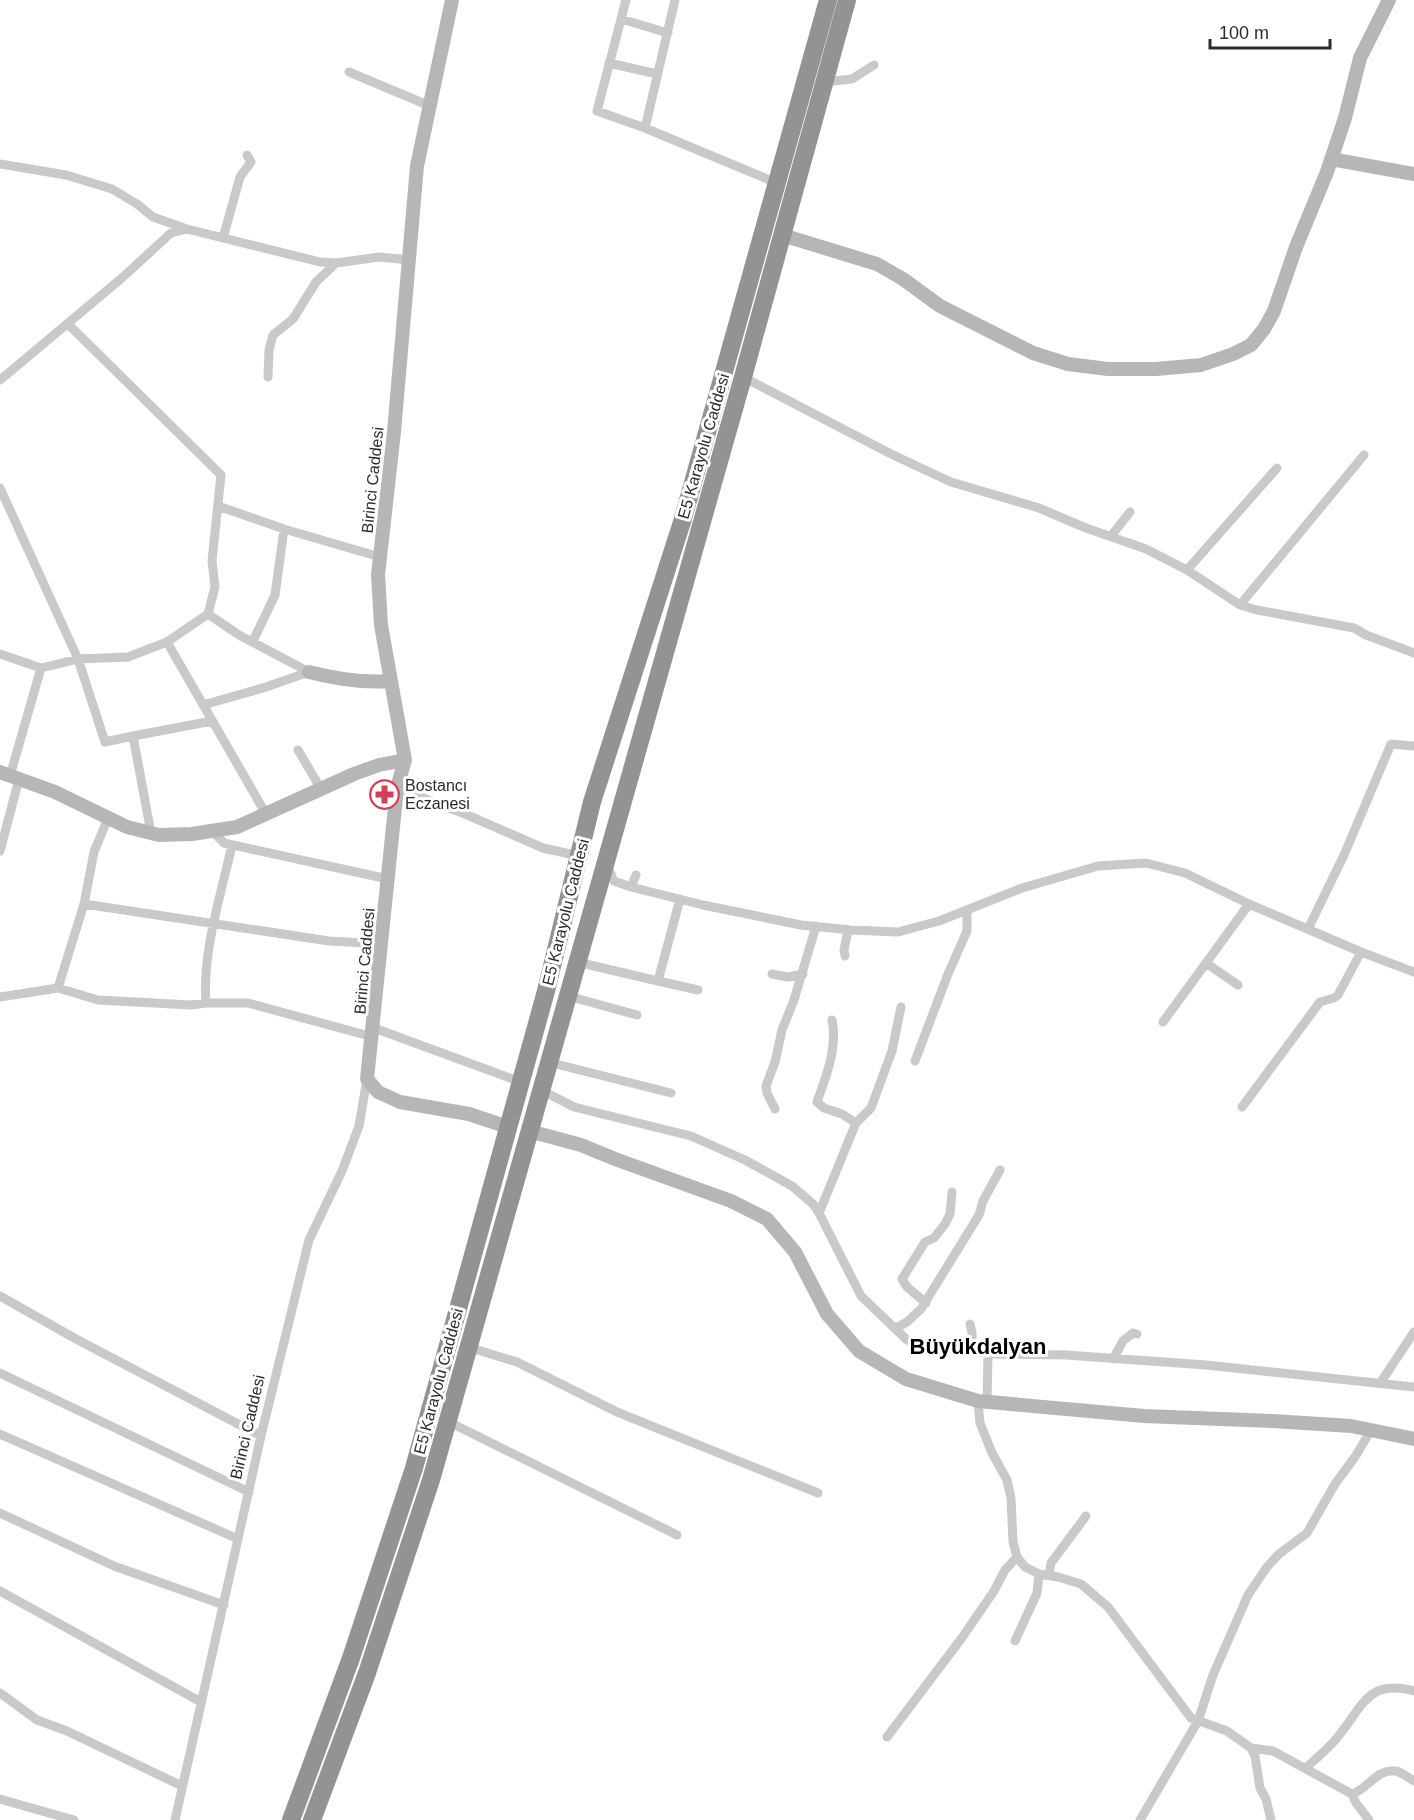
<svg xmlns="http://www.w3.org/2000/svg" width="1414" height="1820" viewBox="0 0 1414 1820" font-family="Helvetica,sans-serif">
	<rect width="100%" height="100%" fill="#fff"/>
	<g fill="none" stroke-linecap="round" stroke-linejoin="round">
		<path stroke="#c9c9c9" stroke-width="9" d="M626 0 597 111 645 128 777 183
			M621 19 668 33
			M609 63 657 74
			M349 72 430 106
			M825 82 852 79 874 65
			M645 128 675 0
			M0 164 66 175 112 189 137 204 153 217 187 229
			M223 238 240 177 251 162 247 155
			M68 324 221 475 212 561 215 587 208 614
			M268 377 269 350 273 335 293 319 316 282 336 263
			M743 377 891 454 951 482 1039 508 1086 528 1146 549 1187 570 1240 605 1257 610 1354 628 1366 635 1414 653
			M0 380 123 277 171 233 187 229 320 262 336 263 379 257 410 260
			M0 488 78 659 41 668 0 654
			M218 506 284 529 380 557
			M1111 536 1130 512
			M1187 570 1277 468
			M1240 605 1364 455
			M253 641 275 595 284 529
			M167 642 266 814
			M203 705 263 688 309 672
			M133 736 105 742 78 659 128 657 167 642 208 614 239 635 309 672
			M298 750 321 789
			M10 776 41 668
			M397 788 465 814 543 848 579 856
			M212 831 224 843 388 879
			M151 833 133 736 212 721
			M0 851 19 779
			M607 865 614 881 631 887 703 905 801 925 851 930 898 932 939 921 1022 888 1098 866 1146 863 1185 873 1249 904 1361 952 1414 972
			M631 887 636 875
			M84 904 329 941 382 944
			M1308 929 1344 855 1391 744 1414 746
			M845 956 844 950 848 930
			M577 962 658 981 680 899
			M1206 963 1238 985
			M772 974 788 977 803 974
			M658 981 698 990
			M58 988 84 904 94 852 108 818
			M568 996 637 1015
			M0 997 58 988 98 1000 191 1005 206 1003H248L373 1037
			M206 1003C202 952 221 895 232 845
			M832 1020C838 1047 826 1077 817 1102L824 1108 842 1114 856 1123
			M1163 1022 1249 904
			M374 1028 521 1082
			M915 1061 948 974 967 931V910
			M548 1062 671 1093
			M541 1090 574 1107 691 1136 745 1160 792 1186 813 1204 819 1213 861 1296 907 1340 928 1347 996 1354 1066 1355 1206 1365 1414 1387
			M1242 1107 1320 1002 1334 998 1338 995 1361 952
			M775 1109 767 1093 766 1086 775 1062 782 1030 794 1000 816 926
			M819 1213 856 1123 871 1108 892 1051 901 1007
			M0 1296 76 1339 261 1436
			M926 1303 907 1287 902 1279 925 1242 934 1238 945 1224 950 1214 952 1192
			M970 1324 972 1332V1352
			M896 1328 907 1322 921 1309 979 1215 983 1201 1000 1170
			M468 1347 517 1362 617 1412 818 1493
			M1113 1359 1123 1341 1133 1333 1137 1334
			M0 1373 249 1492
			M1381 1382 1414 1332
			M978 1401 980 1423 992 1453 1007 1480 1011 1498 1013 1542 1017 1557 1025 1567 1039 1574 1058 1577 1081 1584 1108 1607 1191 1718 1227 1731 1251 1748 1255 1756 1260 1788 1266 1799 1271 1820
			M987 1402 988 1354
			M447 1421 677 1535
			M0 1434 238 1539
			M0 1513 114 1566 224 1605
			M1049 1575 1051 1563 1086 1516
			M0 1591 201 1702
			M1015 1641 1037 1593 1039 1574
			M0 1693 37 1720 67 1731 182 1786
			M887 1737 961 1639 994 1591 1005 1570 1017 1557
			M1251 1748 1273 1751 1352 1794C1367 1790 1377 1768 1396 1771 1401 1772 1409 1778 1414 1781
			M1306 1768C1317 1757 1331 1747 1340 1734 1364 1704 1369 1679 1414 1691
			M1352 1794 1356 1803 1369 1820
			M0 1799 74 1820
			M175 1820 261 1436 309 1240 342 1171 359 1126 367 1079
			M1140 1820 1198 1721 1213 1675 1248 1595 1267 1567 1279 1554 1307 1533 1335 1484 1355 1457 1371 1430"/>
		<path stroke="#b6b6b6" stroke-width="14" d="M452 0 417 166 394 432 378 575 381 625 405 760 397 788 367 1079 378 1092 400 1102 469 1114 508 1127
			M1331 159 1414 174
			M782 235 877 264 903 279 940 306 1033 353 1068 364 1108 369H1156L1201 365 1233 354 1251 345 1264 329 1274 311 1296 247 1327 172 1345 118 1360 58 1389 0
			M309 672C336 679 364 683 391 681
			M0 772 55 792 127 827 159 835 192 834 237 827 354 774 379 765 405 760
			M529 1131 581 1145 615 1159 731 1201 767 1219 795 1252 827 1314 859 1351 906 1379 978 1401 1144 1416 1273 1421 1351 1426 1414 1439"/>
		<path stroke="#939393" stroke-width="18" d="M291 1820 351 1658 414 1468 546 991 592 802 682 522 828 0
			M312 1820 367 1673 431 1480 743 377 847 0"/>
	</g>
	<defs>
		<symbol id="pharmacy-ring" viewBox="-11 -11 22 22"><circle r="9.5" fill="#fff" stroke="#d43e56" stroke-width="1.5"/><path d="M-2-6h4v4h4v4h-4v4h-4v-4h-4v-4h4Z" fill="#d43e56"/></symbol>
	</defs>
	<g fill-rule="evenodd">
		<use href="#pharmacy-ring" x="368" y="778" width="33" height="33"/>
	</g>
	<g text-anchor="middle" stroke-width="6" stroke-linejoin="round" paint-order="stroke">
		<g font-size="16" fill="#2c2c2c" stroke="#fff">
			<text transform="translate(703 446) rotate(-74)" y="6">E5 Karayolu Caddesi</text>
			<text transform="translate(372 480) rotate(-84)" y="6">Birinci Caddesi</text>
			<text transform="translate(565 912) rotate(-76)" y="6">E5 Karayolu Caddesi</text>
			<text transform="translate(364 961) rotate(-85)" y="6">Birinci Caddesi</text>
			<text transform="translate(438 1381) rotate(-75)" y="6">E5 Karayolu Caddesi</text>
			<text transform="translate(247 1427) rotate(-77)" y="6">Birinci Caddesi</text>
		</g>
		<g font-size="16" fill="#2c2c2c" stroke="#fff" text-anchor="start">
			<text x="405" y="791">Bostancı<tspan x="405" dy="18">Eczanesi</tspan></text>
		</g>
		<g font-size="22" font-weight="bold" fill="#000" stroke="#fff">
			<text x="978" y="1354">Büyükdalyan</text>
		</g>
	</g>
	<path d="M1210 39v9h120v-9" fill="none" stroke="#2c2c2c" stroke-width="3"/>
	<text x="1219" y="39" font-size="18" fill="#2c2c2c" stroke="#ffffff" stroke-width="4.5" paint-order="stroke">100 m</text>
</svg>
